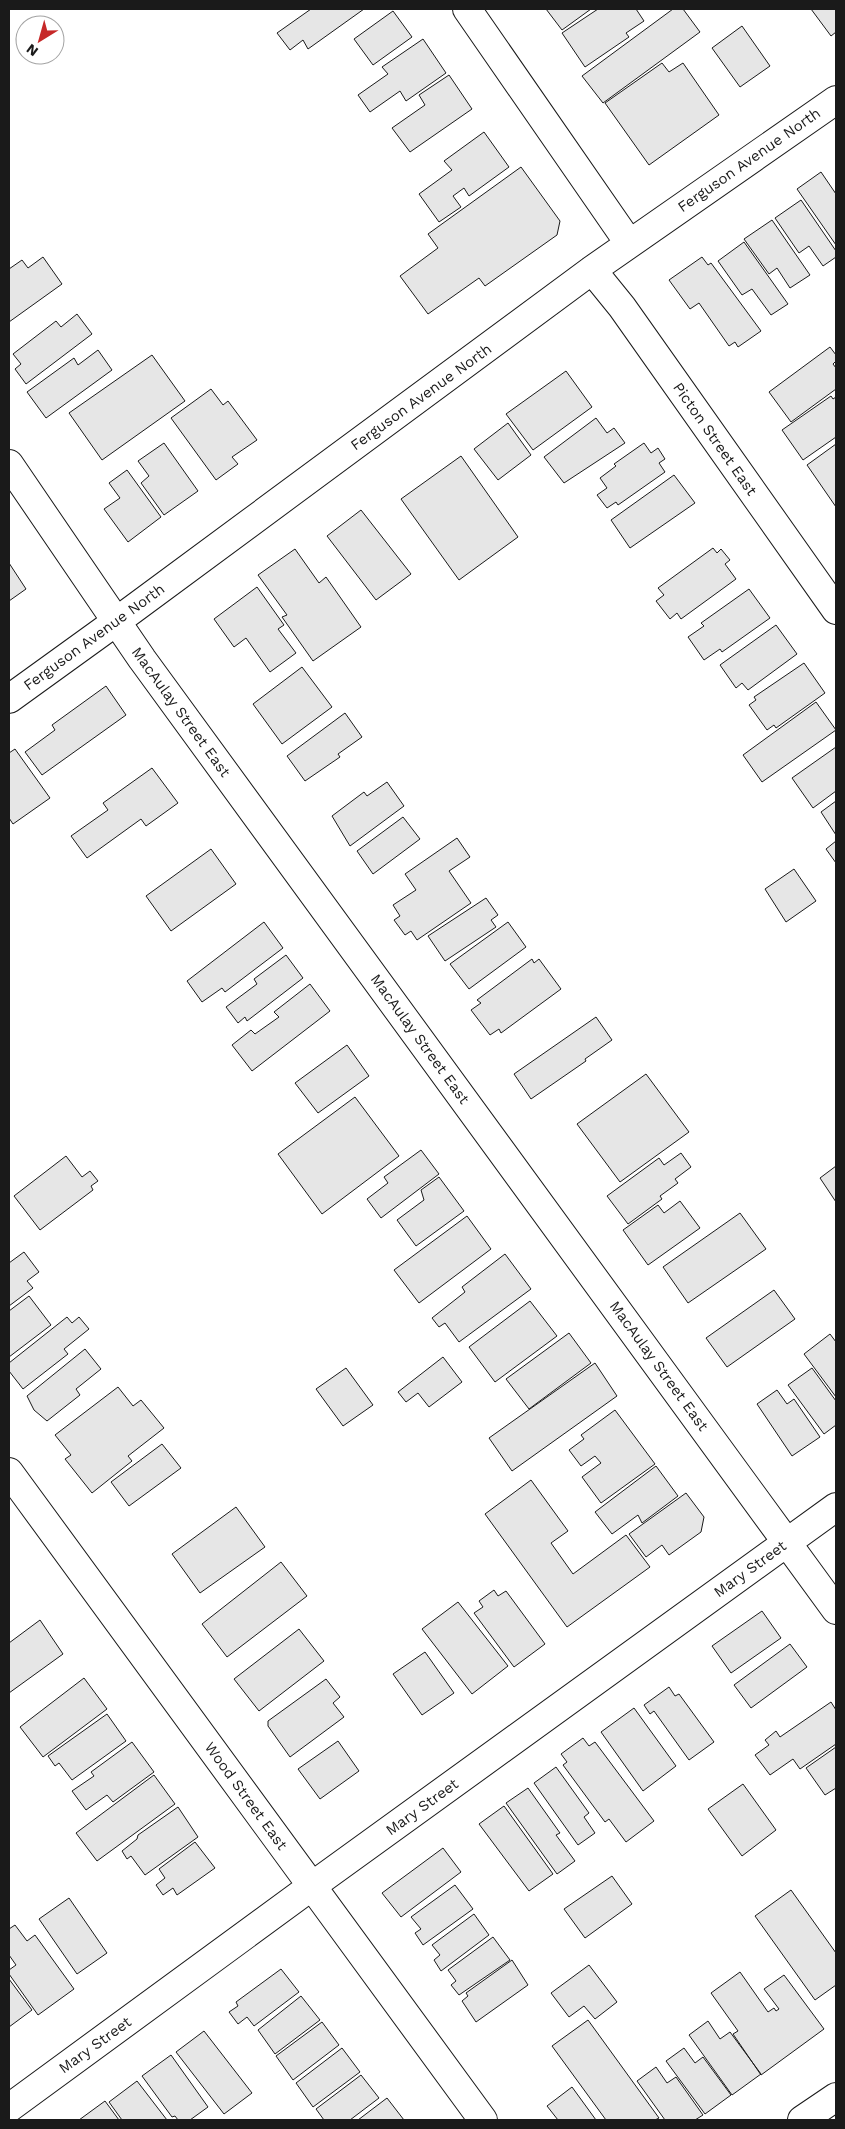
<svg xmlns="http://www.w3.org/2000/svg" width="845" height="2129" viewBox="0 0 845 2129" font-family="'Work Sans',sans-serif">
	<rect width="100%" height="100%" fill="#fff"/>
	<path fill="#e6e6e6" stroke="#1a1a1a" d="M311 9H364L308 49 303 40 290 50 277 33Z
		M546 9H591L562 30Z
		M598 9H636L644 21 626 33 629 37 585 67 562 33Z
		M673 9H683L700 32 603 103 582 76Z
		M811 9H836V32L831 36Z
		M393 11 412 37 373 65 354 39Z
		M742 26 770 66 740 87 712 48Z
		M423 39 446 73 406 101 400 91 370 112 358 95 388 74 382 67Z
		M662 63 669 72 683 63 719 115 649 165 605 103Z
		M449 75 472 109 410 152 392 128 425 105 419 95Z
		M484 132 509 167 469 196 464 188 453 196 461 207 439 222 419 194 452 170 444 161Z
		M521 167 560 221 557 235 485 286 479 278 428 314 400 276 438 248 428 234Z
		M821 172 836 194V245L797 189Z
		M801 200 836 251V257L823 266 809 246 799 253 775 218Z
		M772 220 810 275 790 288 777 268 769 274 744 239Z
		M744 242 788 304 771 315 752 289 742 295 718 261Z
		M43 257 62 284 9 322V269L22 260 28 268Z
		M702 257 708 265 711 263 761 331 738 347 735 342 729 346 699 303 690 309 669 280Z
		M77 314 92 334 26 384 15 369 21 364 13 354 56 321 61 327Z
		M830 347 836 355V361L833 364 836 368V389L791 422 769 392Z
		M98 350 112 370 46 418 27 392 74 358 78 365Z
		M152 355 185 401 102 460 69 413Z
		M566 371 592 407 533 450 506 414Z
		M211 389 223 405 228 401 257 440 232 457 238 464 216 480 171 418Z
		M831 396 833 399 836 397V437L803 460 782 430Z
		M596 418 607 433 614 428 625 443 564 483 544 457Z
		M508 423 531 455 498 480 474 449Z
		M164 443 198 491 164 515 141 483 149 476 138 461Z
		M644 443 651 453 658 448 665 459 659 463 665 472 618 505 616 502 607 508 597 495 607 488 600 478 616 466 614 464Z
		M836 444V507L807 465Z
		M461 456 518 537 459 580 401 499Z
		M127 470 161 517 128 542 104 509 120 498 109 483Z
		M674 475 695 503 630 548 611 520Z
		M361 510 411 574 376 600 327 536Z
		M713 548 717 553 721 549 730 560 725 564 736 579 681 619 677 613 670 619 656 601 664 595 658 588Z
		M295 549 319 583 326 577 361 627 313 661 282 617 287 615 258 575Z
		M9 563 26 589 9 601Z
		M257 587 284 625 278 629 296 653 270 672 246 638 234 647 214 619Z
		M749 589 770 618 722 652 720 649 704 660 688 637 704 626 701 623Z
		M776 625 797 654 748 690 742 683 736 688 720 665Z
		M804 663 825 693 776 728 774 725 767 730 749 705 756 700 754 697Z
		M302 667 332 707 282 744 253 704Z
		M106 686 126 715 42 775 25 752 55 730 52 725Z
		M816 702 836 730 762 782 743 755Z
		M345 713 362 737 338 754 340 757 305 781 287 756Z
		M836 747V791L813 808 792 778Z
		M15 749 50 798 13 824 9 818V753Z
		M152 768 178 803 146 826 141 819 87 858 71 836 108 810 103 803Z
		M387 782 404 806 350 846 332 816 364 792 367 796Z
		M836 801V835L821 812Z
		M403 817 420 839 373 874 357 851Z
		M457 838 470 857 449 871 471 903 417 940 411 931 405 935 394 920 400 916 393 905 416 890 405 874Z
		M836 841V863L826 849Z
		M211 849 236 884 171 931 146 896Z
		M794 869 816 901 786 922 765 889Z
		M486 898 498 915 491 920 496 927 445 961 428 936Z
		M264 922 283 948 225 992 222 988 202 1002 187 981Z
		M508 922 526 947 469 989 450 964Z
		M286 955 303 978 247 1021 245 1017 238 1023 226 1007 257 984 254 979Z
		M532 959 534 963 539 959 561 989 501 1033 499 1029 490 1035 471 1010 481 1003 477 1000Z
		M310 984 330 1011 252 1071 232 1045 251 1030 255 1034 279 1017 274 1012Z
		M596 1017 612 1040 585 1059 586 1061 531 1099 514 1074Z
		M347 1045 369 1076 318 1113 295 1083Z
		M646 1074 689 1132 620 1182 577 1124Z
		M355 1097 399 1156 322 1214 278 1154Z
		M421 1150 439 1174 381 1218 367 1199 388 1183 384 1177Z
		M681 1153 691 1167 675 1179 678 1183 660 1196 662 1199 628 1224 607 1196 659 1158 664 1165Z
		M66 1156 82 1177 90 1171 98 1181 91 1186 93 1190 40 1230 14 1196Z
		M836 1166V1202L820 1178Z
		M439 1177 464 1211 416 1246 397 1220 424 1200 421 1190Z
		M680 1201 700 1228 648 1265 623 1230 658 1205 664 1213Z
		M740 1213 766 1249 688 1303 663 1267Z
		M467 1216 491 1249 419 1303 394 1270Z
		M24 1252 39 1272 27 1281 33 1288 9 1306V1263Z
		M505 1254 531 1289 459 1342 445 1323 439 1327 432 1318 465 1292 462 1287Z
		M774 1290 795 1319 727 1367 706 1338Z
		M29 1296 51 1325 9 1357V1311Z
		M530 1301 557 1336 495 1382 469 1347Z
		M67 1317 72 1323 79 1317 89 1329 64 1349 68 1354 23 1389 9 1371V1363Z
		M569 1333 591 1363 529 1409 506 1379Z
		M830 1334 836 1342V1397L804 1354Z
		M85 1349 101 1369 76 1389 80 1395 47 1421 34 1410 27 1396Z
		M443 1357 462 1382 429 1407 418 1393 406 1402 398 1392Z
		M595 1363 617 1396 512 1471 489 1438Z
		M346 1368 373 1405 343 1426 316 1389Z
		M812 1368 836 1401V1425L824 1434 788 1385Z
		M118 1387 133 1406 141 1400 164 1428 128 1456 132 1461 92 1493 65 1459 71 1455 55 1435Z
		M777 1390 787 1404 794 1399 820 1437 792 1456 757 1404Z
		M615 1410 655 1464 601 1503 582 1477 601 1463 595 1456 581 1466 569 1450 584 1439 581 1435Z
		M162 1444 181 1468 129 1506 111 1482Z
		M656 1466 678 1496 642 1523 638 1515 612 1534 595 1512Z
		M531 1480 568 1531 551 1543 573 1574 626 1535 650 1567 567 1627 485 1514Z
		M686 1493 704 1517 701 1532 669 1555 662 1545 646 1557 629 1534Z
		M236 1507 265 1547 200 1593 172 1554Z
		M281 1562 307 1596 227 1657 202 1624Z
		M494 1590 498 1596 506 1591 545 1644 514 1667 474 1613 483 1607 479 1601Z
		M458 1602 508 1666 472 1694 422 1629Z
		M762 1611 781 1638 731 1673 712 1646Z
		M40 1620 63 1654 9 1693V1643Z
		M299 1629 324 1661 259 1711 234 1679Z
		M790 1644 807 1667 751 1708 734 1685Z
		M425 1652 454 1693 422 1715 393 1674Z
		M84 1678 107 1709 43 1757 20 1727Z
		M326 1679 340 1697 333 1703 344 1717 290 1757 268 1726V1721Z
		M669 1687 675 1696 679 1694 714 1742 689 1760 654 1711 650 1714 644 1705Z
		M831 1702 836 1710V1744L800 1769 793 1759 770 1775 755 1755 769 1745 765 1740 776 1731 780 1737Z
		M634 1708 676 1766 643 1791 601 1732Z
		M107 1714 126 1741 72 1780 59 1763 55 1766 48 1756Z
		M583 1738 589 1746 595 1742 654 1821 626 1842 609 1819 605 1822 563 1765 567 1762 561 1754Z
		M338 1741 359 1771 320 1799 298 1769Z
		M132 1742 154 1772 113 1802 107 1795 86 1810 72 1791 94 1776 91 1772Z
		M836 1747V1788L825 1795 806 1768Z
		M556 1767 589 1813 584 1817 595 1833 578 1845 534 1783Z
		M154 1775 175 1804 97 1861 76 1833Z
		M743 1784 776 1830 742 1856 708 1809Z
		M528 1788 560 1833 556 1835 575 1861 557 1874 506 1803Z
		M504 1806 553 1874 529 1891 479 1824Z
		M178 1807 198 1837 145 1875 131 1856 127 1859 122 1851 137 1839 138 1835Z
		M195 1842 215 1868 177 1895 173 1888 163 1895 156 1885 165 1878 159 1869Z
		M443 1848 461 1872 401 1917 382 1893Z
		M612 1876 632 1904 585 1938 564 1909Z
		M455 1885 473 1909 423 1945 415 1933 421 1929 411 1917Z
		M791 1890 836 1953V1985L815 2000 755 1916Z
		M69 1898 107 1953 77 1974 39 1919Z
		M474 1914 489 1935 441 1971 434 1960 440 1955 432 1945Z
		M15 1925 27 1941 35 1935 74 1989 38 2015 9 1974V1970L16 1965 9 1955V1929Z
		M493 1937 510 1960 459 1995 451 1985 456 1981 448 1970Z
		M512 1960 528 1985 476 2022 462 2001 468 1996 466 1993Z
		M589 1965 617 2002 595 2019 584 2006 569 2017 551 1993Z
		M281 1969 299 1992 254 2026 247 2017 238 2024 229 2012 238 2006 236 2002Z
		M740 1972 768 2012 774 2008 776 2011 779 2009 764 1989 784 1975 824 2029 761 2075 733 2034 738 2031 711 1993Z
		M9 1979 32 2010 9 2027Z
		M301 1996 320 2020 275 2054 258 2030Z
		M588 2020 659 2118 655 2120H606L552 2046Z
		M708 2021 720 2039 730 2032 761 2074 732 2095 689 2035Z
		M322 2022 339 2045 293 2080 276 2056Z
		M204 2031 252 2093 224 2114 176 2052Z
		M342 2048 360 2072 313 2107 296 2083Z
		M684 2048 695 2063 703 2057 731 2095 705 2114 666 2061Z
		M171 2055 208 2107 190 2120H178L175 2116 172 2117 142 2076Z
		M656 2067 667 2083 676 2077 703 2115 695 2120H665L637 2081Z
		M361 2075 379 2098 350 2120H324L316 2109Z
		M137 2081 167 2120H122L109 2102Z
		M572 2087 596 2120H558L547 2106Z
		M387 2098 404 2120H358Z
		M105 2101 119 2120H79Z"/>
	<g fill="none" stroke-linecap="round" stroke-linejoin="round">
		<defs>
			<path id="minor" d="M467 9 629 243
				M592 270 622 307 836 610
				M9 464 142 659 836 1610
				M9 699 117 621 592 270 836 100
				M9 1472 483 2120
				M9 2108 312 1886 836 1507
				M802 2120 836 2097"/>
		</defs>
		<use href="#minor" stroke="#1a1a1a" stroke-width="30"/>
		<use href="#minor" stroke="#fff" stroke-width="28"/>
	</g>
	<g text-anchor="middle" stroke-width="4" stroke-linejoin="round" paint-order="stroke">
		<g font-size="15" fill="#1a1a1a" stroke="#fff">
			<text transform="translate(749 160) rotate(-35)" y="5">Ferguson Avenue North</text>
			<text transform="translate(421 397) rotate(-36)" y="5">Ferguson Avenue North</text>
			<text transform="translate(715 439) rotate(55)" y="5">Picton Street East</text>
			<text transform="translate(94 637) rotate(-36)" y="5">Ferguson Avenue North</text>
			<text transform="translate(181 712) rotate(54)" y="5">MacAulay Street East</text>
			<text transform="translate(420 1039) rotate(54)" y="5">MacAulay Street East</text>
			<text transform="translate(659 1366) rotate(54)" y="5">MacAulay Street East</text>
			<text transform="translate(750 1569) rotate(-36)" y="5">Mary Street</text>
			<text transform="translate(246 1796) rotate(54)" y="5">Wood Street East</text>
			<text transform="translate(422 1807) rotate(-36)" y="5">Mary Street</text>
			<text transform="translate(95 2045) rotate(-36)" y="5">Mary Street</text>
		</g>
	</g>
	<rect width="845" height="2129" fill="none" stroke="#1a1a1a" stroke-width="20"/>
	<g transform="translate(40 40) rotate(217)"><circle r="24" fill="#ffffff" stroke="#a3a3a3"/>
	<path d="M0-4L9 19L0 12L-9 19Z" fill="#c62828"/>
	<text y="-8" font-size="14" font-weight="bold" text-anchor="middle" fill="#1a1a1a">N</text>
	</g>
</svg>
